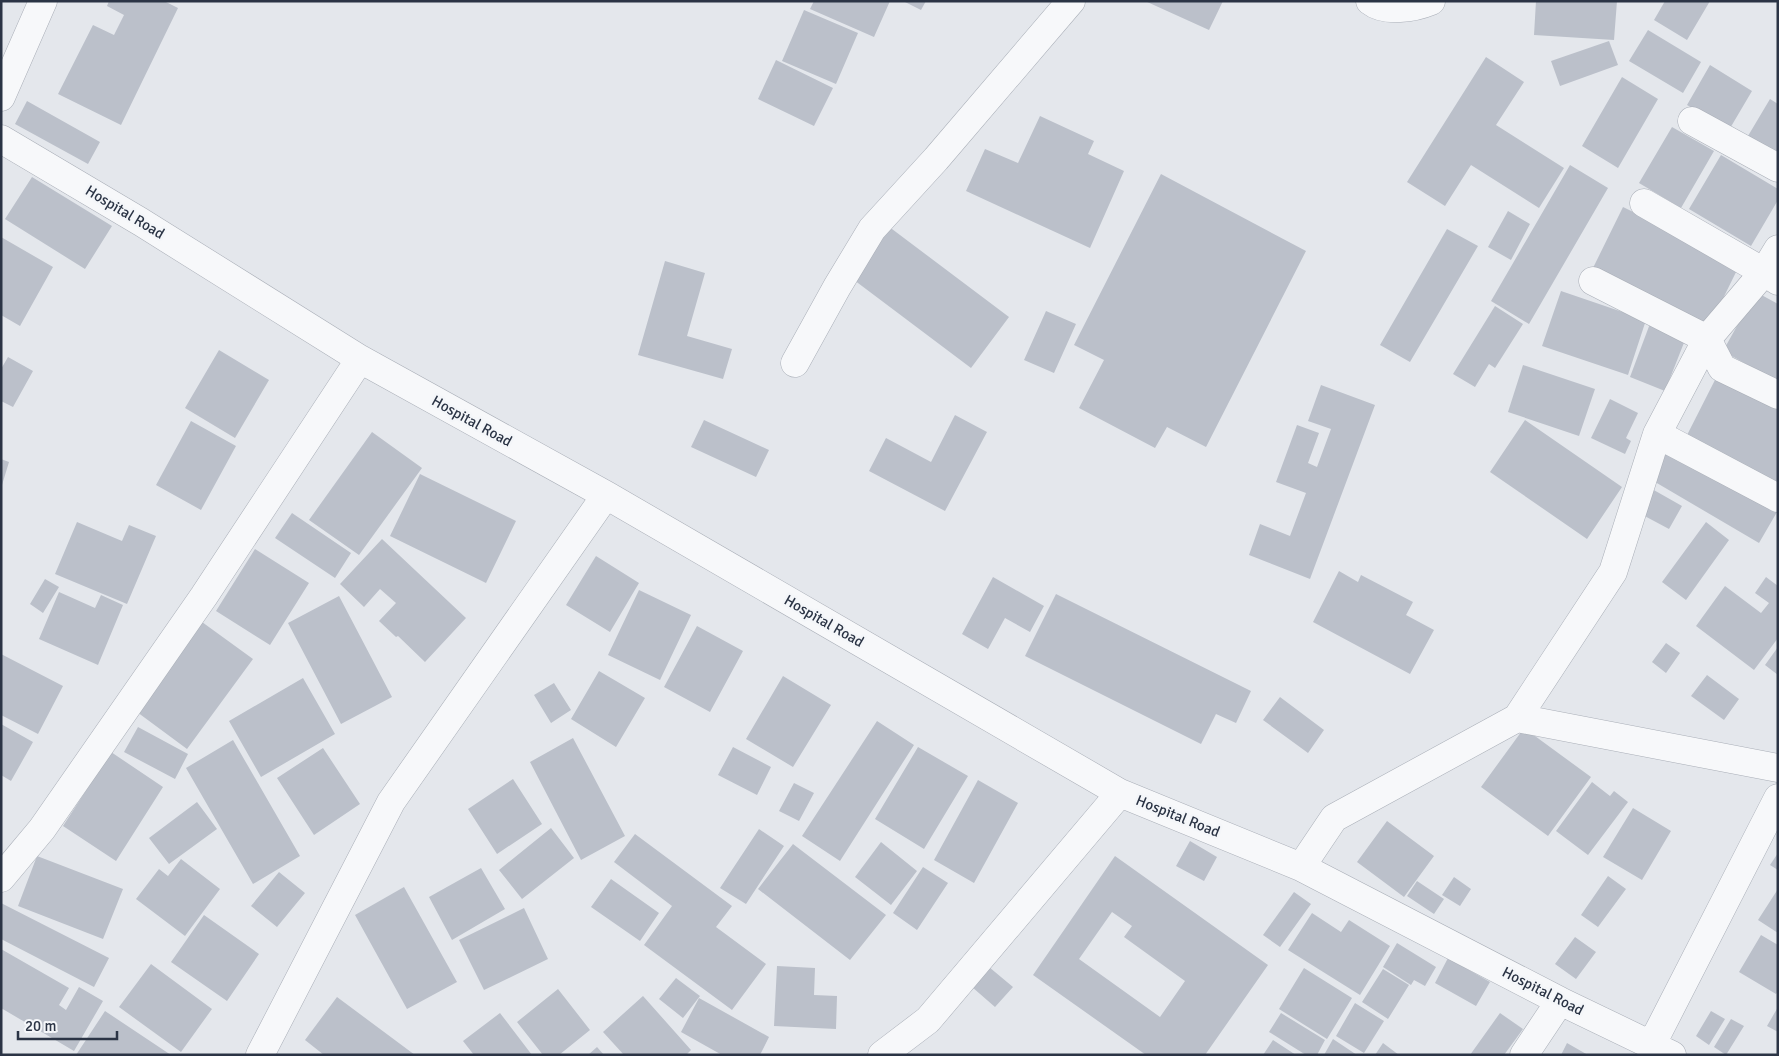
<svg xmlns="http://www.w3.org/2000/svg" width="1779" height="1056" viewBox="0 0 1779 1056" font-family="Signika,sans-serif">
	<rect width="100%" height="100%" fill="#e4e7ec"/>
	<path fill="#bbc0ca" fill-rule="evenodd" d="M109 1H164L178 8 121 125 58 94 93 25 114 35 124 15 107 6Z
		M814 1H890L874 37 810 9Z
		M903 1H926L921 10Z
		M1145 1H1223L1209 30Z
		M1536 1H1617L1614 40 1534 35Z
		M1665 1H1710L1687 40 1654 20Z
		M804 10 858 33 836 84 782 61Z
		M1648 30 1701 62 1683 93 1629 61Z
		M1609 41 1618 65 1560 86 1551 61Z
		M1486 57 1524 82 1496 125 1564 168 1539 208 1471 165 1445 206 1407 182Z
		M776 60 833 88 814 126 758 99Z
		M1710 65 1752 91 1729 130 1687 105Z
		M1622 77 1658 99 1618 168 1582 146Z
		M1770 99 1778 104V160L1745 141Z
		M27 101 100 142 88 164 15 124Z
		M1040 116 1094 141 1088 154 1124 171 1090 248 966 191 985 149 1018 163Z
		M1672 127 1714 151 1681 208 1639 183Z
		M1721 155 1778 189V200L1751 246 1689 209Z
		M1570 165 1608 188 1529 324 1491 301Z
		M1161 174 1306 251 1206 447 1167 427 1155 448 1079 408 1104 360 1074 345Z
		M32 177 112 226 85 269 5 219Z
		M1623 207 1740 264 1709 327 1592 270Z
		M1508 211 1530 224 1511 260 1488 247Z
		M888 226 1009 317 971 368 850 277Z
		M1447 229 1478 246 1410 362 1380 345Z
		M1 237 53 267 20 326 1 315Z
		M665 261 705 273 687 336 732 349 723 379 638 355Z
		M1561 291 1646 320 1628 375 1542 346Z
		M1756 292 1778 304V382L1723 351Z
		M1495 306 1523 324 1495 368 1489 364 1475 387 1453 374Z
		M1046 311 1076 324 1054 373 1024 360Z
		M1651 321 1687 335 1665 391 1630 377Z
		M219 350 269 380 235 438 185 408Z
		M8 357 33 371 13 407 1 401V369Z
		M1523 365 1595 389 1579 436 1508 412Z
		M1717 376 1778 407V489L1684 441Z
		M1321 385 1375 405 1310 579 1249 555 1260 524 1290 536 1306 493 1276 482 1297 425 1319 433 1308 463 1317 467 1331 429 1308 421Z
		M1610 399 1638 413 1626 438 1631 441 1625 454 1591 438Z
		M955 415 987 432 945 511 869 471 886 438 931 462Z
		M704 420 769 450 756 477 691 447Z
		M1525 420 1622 487 1587 539 1490 472Z
		M191 421 236 446 201 510 156 485Z
		M372 432 422 468 359 555 309 520Z
		M1668 449 1777 512 1759 543 1650 479Z
		M1 459 9 462 2 485H1Z
		M420 474 516 521 486 583 390 536Z
		M1652 489 1682 506 1669 529 1639 513Z
		M292 513 351 553 335 578 275 538Z
		M77 522 122 541 129 525 156 536 127 604 55 574Z
		M1706 522 1729 540 1686 600 1662 582Z
		M382 539 466 618 425 662 398 636 396 637 379 621 396 603 380 589 364 607 340 584Z
		M255 549 309 583 270 645 216 611Z
		M596 556 639 583 610 632 566 605Z
		M1339 571 1358 582 1361 575 1413 602 1406 615 1434 630 1410 674 1313 622Z
		M993 577 1044 606 1030 632 1005 618 988 649 962 634Z
		M1766 577 1778 586V638L1754 670 1696 626 1725 586 1761 613 1769 603 1755 593Z
		M45 579 59 587 43 613 30 604Z
		M639 590 691 615 660 680 608 655Z
		M59 592 95 608 101 595 123 605 98 665 39 639Z
		M1056 594 1251 691 1236 723 1216 714 1201 744 1025 656Z
		M339 596 392 697 341 724 288 623Z
		M202 622 253 659 187 749 137 712Z
		M697 626 743 651 710 712 664 687Z
		M1666 643 1680 653 1666 673 1652 662Z
		M1778 647V675L1765 665Z
		M1 654 63 686 38 734 1 715Z
		M599 671 645 698 616 747 571 719Z
		M1707 675 1739 699 1724 720 1691 696Z
		M783 676 831 705 793 767 746 739Z
		M303 678 335 734 261 777 229 721Z
		M554 683 571 710 551 723 534 695Z
		M1280 697 1324 730 1308 753 1263 720Z
		M877 721 914 745 840 861 802 836Z
		M1 724 33 742 11 781 1 775Z
		M138 727 188 754 175 779 124 752Z
		M1524 728 1591 777 1548 836 1481 787Z
		M573 738 625 836 581 860 530 762Z
		M233 740 300 856 253 884 186 768Z
		M733 747 771 767 757 795 718 775Z
		M918 747 968 776 924 849 875 819Z
		M323 748 360 804 314 835 277 778Z
		M111 752 163 787 116 861 63 826Z
		M513 779 542 824 497 854 468 809Z
		M978 780 1018 803 974 883 934 860Z
		M1592 782 1610 796 1614 791 1628 802 1588 855 1556 831Z
		M794 783 814 793 799 821 779 811Z
		M197 802 217 829 169 864 149 838Z
		M1633 808 1671 831 1642 880 1603 857Z
		M1387 821 1434 856 1404 897 1357 862Z
		M551 828 574 858 522 899 499 870Z
		M759 829 784 846 746 904 720 888Z
		M635 834 732 906 716 927 766 964 732 1010 644 945 672 906 614 862Z
		M1190 841 1217 857 1204 881 1176 866Z
		M881 842 917 871 891 905 855 877Z
		M793 844 886 915 850 960 758 889Z
		M1778 853V870L1770 865Z
		M37 856 123 889 103 939 18 906Z
		M1115 856 1268 965 1205 1055H1146L1033 975ZM1112 912 1132 926 1124 937 1185 981 1160 1017 1079 959Z
		M181 859 220 889 185 936 136 899 159 869 168 876Z
		M923 867 948 883 917 930 893 913Z
		M481 868 505 909 452 940 429 897Z
		M279 872 305 893 277 927 251 906Z
		M1608 876 1626 889 1598 927 1581 915Z
		M1454 877 1471 889 1460 906 1442 895Z
		M611 879 659 913 640 941 591 907Z
		M1417 881 1444 899 1434 914 1407 896Z
		M404 887 457 982 407 1009 355 915Z
		M1778 889V933L1758 920Z
		M1294 892 1311 904 1280 947 1263 935Z
		M1 903 109 958 94 987 1 939Z
		M524 908 548 959 484 990 459 940Z
		M1312 913 1341 932 1349 920 1390 946 1360 995 1288 950Z
		M204 915 259 954 227 1001 171 962Z
		M1761 935 1778 945V991L1776 994 1739 972Z
		M1575 937 1596 952 1576 979 1555 964Z
		M1397 943 1436 967 1425 986 1414 980 1411 985 1383 967Z
		M1 949 69 988 59 1005 66 1010 79 987 103 1001 74 1051 1 1008Z
		M1448 958 1490 982 1476 1006 1435 983Z
		M151 964 212 1009 181 1052 119 1007Z
		M777 966 815 968 814 995 837 996 836 1029 774 1026Z
		M989 967 1013 987 995 1007 972 987Z
		M1304 968 1352 998 1327 1039 1279 1009Z
		M1383 969 1409 985 1388 1019 1362 1002Z
		M676 978 700 996 683 1018 659 999Z
		M558 989 590 1030 559 1055H543L517 1022Z
		M643 996 691 1050 686 1055H624L603 1032Z
		M337 997 415 1055H324L305 1040Z
		M699 998 769 1037 760 1055H722L681 1032Z
		M1355 1003 1384 1021 1364 1053 1336 1036Z
		M1778 1007V1032L1767 1026Z
		M105 1011 171 1055H76Z
		M1711 1011 1725 1019 1709 1045 1696 1036Z
		M500 1013 532 1055H474L463 1041Z
		M1281 1013 1325 1040 1317 1055H1306L1269 1032Z
		M1500 1013 1523 1029 1504 1055H1470Z
		M1731 1019 1744 1026 1726 1055 1714 1047Z
		M1333 1039 1357 1055H1324Z
		M1273 1040 1296 1055H1263Z
		M1383 1043 1399 1055H1375Z
		M1567 1043 1588 1055H1561Z
		M597 1047 604 1055H588Z"/>
	<g fill="none" stroke-linecap="round" stroke-linejoin="round">
		<defs>
			<path id="minor" d="M1370 1C1385 13 1414 8 1431 1
				M1 97 43 1
				M1692 121 1778 168
				M1 139 141 222 360 359 606 495 1120 793 1301 867 1560 1001 1672 1055
				M1644 203 1764 272 1778 281
				M1593 281 1707 339 1722 368 1778 395
				M795 363 837 287 872 229 936 159 1071 1
				M1657 434 1778 498
				M1517 718 1778 768
				M1301 867 1334 818 1517 718 1613 572 1657 434 1707 339 1764 272 1778 249
				M1 878 42 829 204 596 360 359
				M1652 1044 1778 798
				M260 1055 391 802 606 495
				M882 1055 928 1020 1120 793
				M1524 1055 1560 1001"/>
		</defs>
		<use href="#minor" stroke="#a9aeb7" stroke-width="29"/>
		<use href="#minor" stroke="#f7f8fa" stroke-width="28"/>
	</g>
	<g text-anchor="middle" stroke-width="5" stroke-linejoin="round" paint-order="stroke">
		<g font-size="15" fill="#2b3445" stroke="#f4f6f9">
			<text transform="translate(125 212) rotate(31)" y="5">Hospital Road</text>
			<text transform="translate(472 421) rotate(29)" y="5">Hospital Road</text>
			<text transform="translate(824 621) rotate(30)" y="5">Hospital Road</text>
			<text transform="translate(1178 816) rotate(22)" y="5">Hospital Road</text>
			<text transform="translate(1543 991) rotate(27)" y="5">Hospital Road</text>
		</g>
	</g>
	<rect width="1779" height="1056" fill="none" stroke="#2b3445" stroke-width="5"/>
	<path d="M18 1031v8h99v-8" fill="none" stroke="#2b3445" stroke-width="2.5"/>
	<text x="25" y="1031" font-size="15" fill="#2b3445" stroke="#f4f6f9" stroke-width="4" paint-order="stroke">20 m</text>
</svg>
